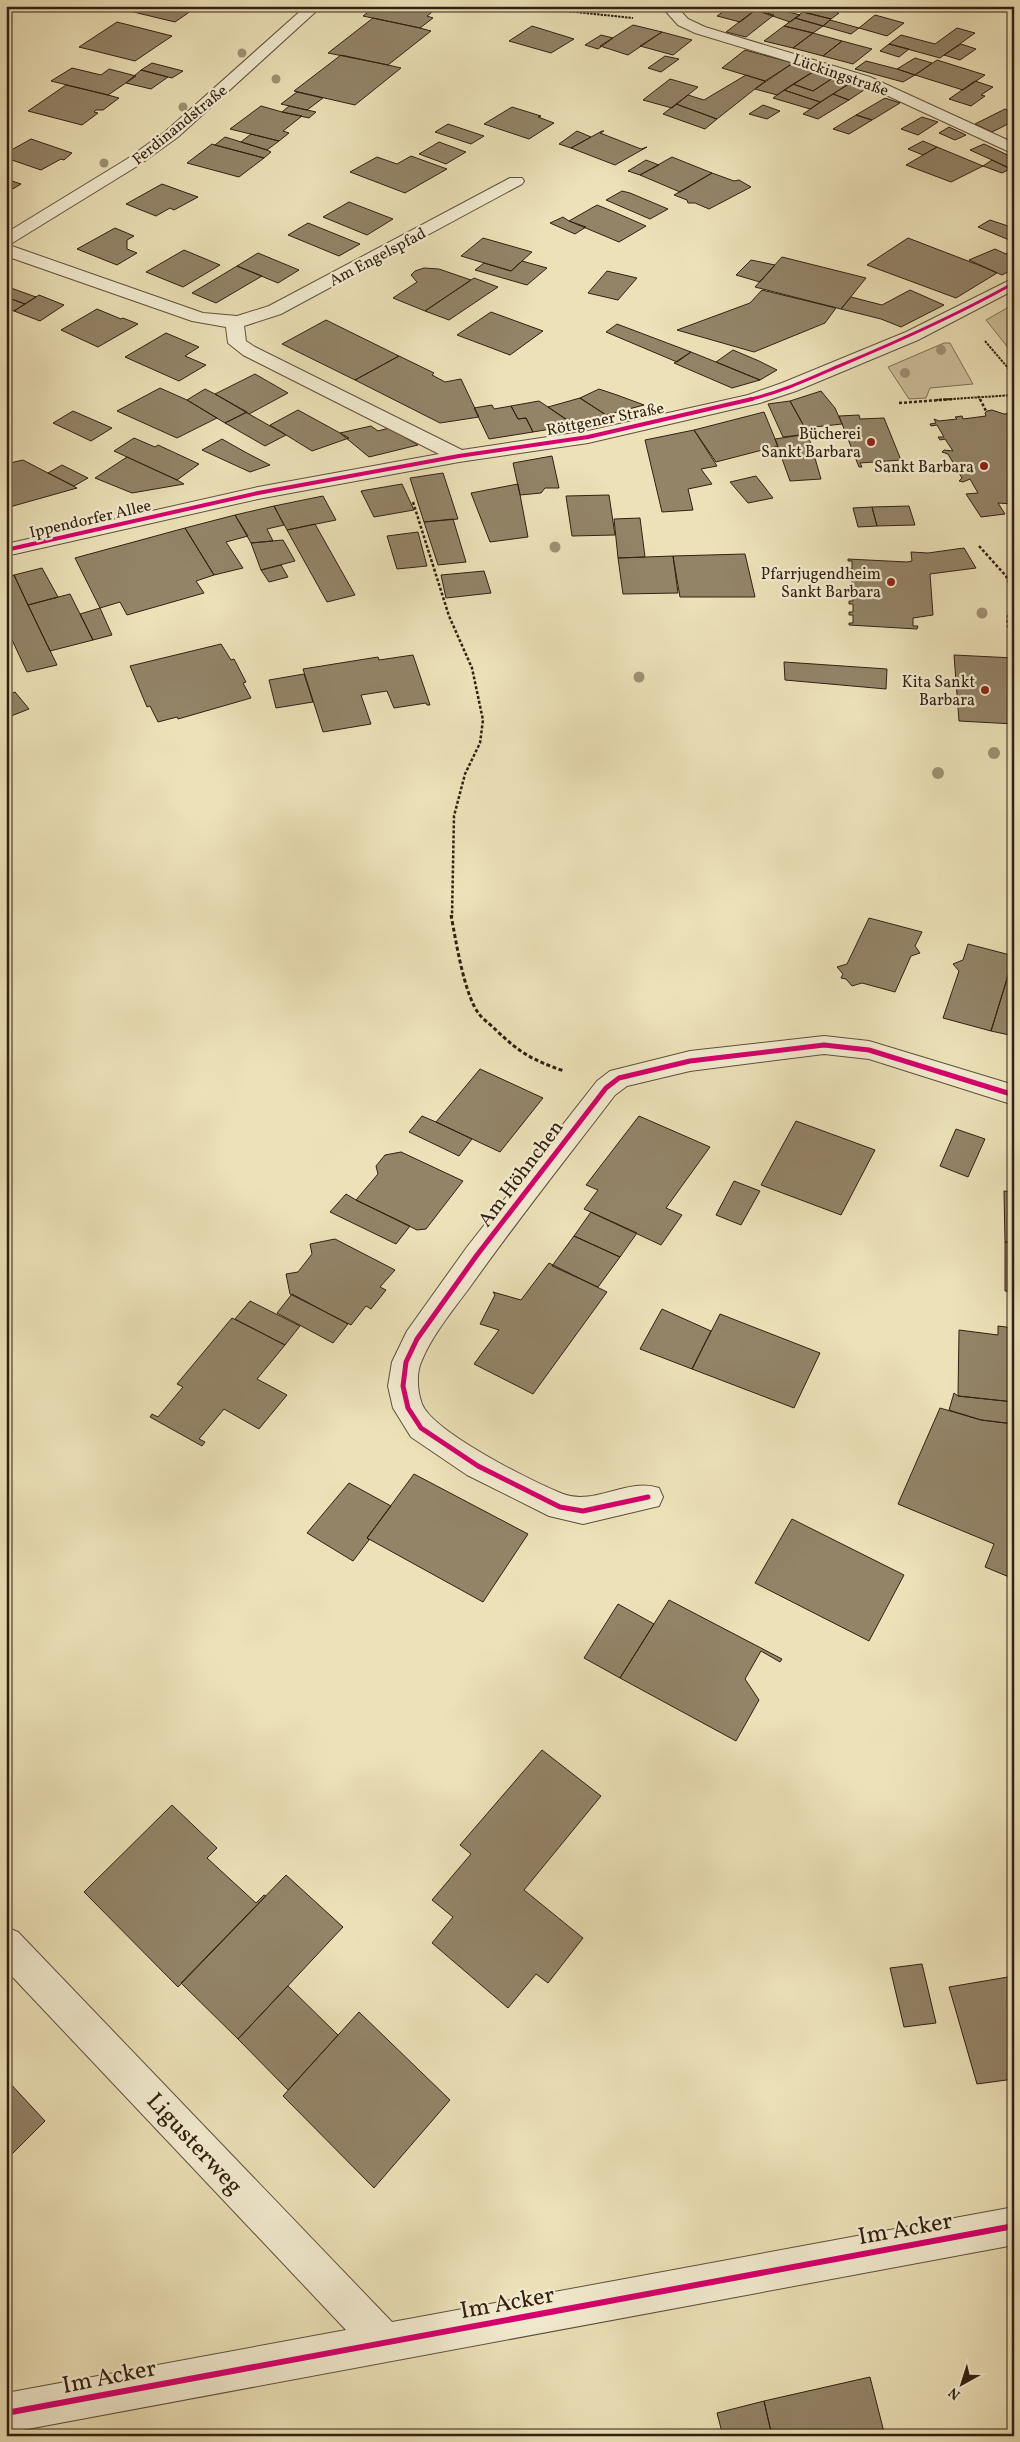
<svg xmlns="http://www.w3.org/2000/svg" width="1020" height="2442" viewBox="0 0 1020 2442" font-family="Vollkorn,serif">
	<rect width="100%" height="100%" fill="#ece1b8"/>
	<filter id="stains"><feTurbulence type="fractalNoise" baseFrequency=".004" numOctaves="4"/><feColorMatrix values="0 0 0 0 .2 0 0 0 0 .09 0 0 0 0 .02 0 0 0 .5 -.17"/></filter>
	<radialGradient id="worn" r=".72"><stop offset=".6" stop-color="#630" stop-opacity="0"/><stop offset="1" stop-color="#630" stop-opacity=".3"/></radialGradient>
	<path fill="#ccc09c" stroke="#7f7056" d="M1014 304V355L986 320Z
		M944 343H950L973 384 930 388 926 398 909 399 888 367Z"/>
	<path fill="#938468" stroke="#322011" d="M126 6H198L175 22 121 9Z
		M376 6H440L427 16 433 18 420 28 363 16Z
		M731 6H761L740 22 717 16Z
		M761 6H767L800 15 790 22 755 10Z
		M811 6H815L839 13 831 19 803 12Z
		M755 10 774 15 746 37 726 32Z
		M803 12 831 19 823 26 795 18Z
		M875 15 904 23 887 36 859 28Z
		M373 18 420 28 431 31 388 65 328 53Z
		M795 18 823 26 813 33 784 26Z
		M830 20 859 28 851 34 823 26Z
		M117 22 172 36 135 61 79 47Z
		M633 25 662 32 628 55 600 46Z
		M532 26 574 39 551 53 509 41Z
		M784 26 813 33 793 48 764 41Z
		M957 28 975 33 940 58 889 44 901 35 935 44Z
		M662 32 692 40 673 55 640 46Z
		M813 33 842 41 823 56 793 48Z
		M601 35 613 38 598 49 585 45Z
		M842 41 872 49 853 64 823 56Z
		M889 44 909 49 899 57 880 51Z
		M961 44 976 49 960 60 944 55Z
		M745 50 793 63 765 81 722 68Z
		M341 55 388 65 401 68 355 105 294 91Z
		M665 56 679 59 661 72 648 68Z
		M915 58 932 63 915 75 897 69Z
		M937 60 985 75 963 90 915 75Z
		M866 61 897 69 915 75 903 82 855 69Z
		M152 63 183 71 172 78 141 70Z
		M793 63 816 70 777 95 755 89Z
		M72 68 101 75 109 69 136 76 108 95 51 81Z
		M141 70 168 77 151 89 126 83Z
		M816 70 836 76 813 91 793 84Z
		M746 75 765 81 717 119 676 104 688 95 704 100Z
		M836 76 852 82 820 102 784 90 793 84 813 91Z
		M670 79 698 87 672 108 643 100Z
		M975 81 993 87 981 95 985 96 971 106 949 99Z
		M852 82 867 88 849 100 833 94Z
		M66 85 108 95 119 98 103 110H96L94 112 98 113 82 125 28 111Z
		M784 90 820 102 810 109 773 98Z
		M297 92 323 98 307 110 281 104Z
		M833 94 849 100 818 119 803 114Z
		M885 98 900 103 872 120 856 115Z
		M676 104 717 119 705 129 663 114Z
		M763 105 780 111 767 119 749 114Z
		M261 106 282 112 302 116 283 131 289 133 279 141 230 129Z
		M289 106 316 112 309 118 282 112Z
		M512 107 541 116 538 117 554 123 529 139 484 124Z
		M1005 109 1014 113V121L992 132 975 124Z
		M856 115 872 120 849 134 833 129Z
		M922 117 938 122 918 135 901 129Z
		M448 124 484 136 471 144 435 132Z
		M949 127 966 135 955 140 939 133Z
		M577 131 591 137 571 148 559 144Z
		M602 131H604L600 133 641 149 647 147 615 165 571 148Z
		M251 134 279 141 267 150 241 142Z
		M225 137 267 150 271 152 264 158 215 145Z
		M31 139 72 153 64 160 61 159 41 170 6 158V153Z
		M923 141 937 147 923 155 908 149Z
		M439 142 466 152 446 164 419 154Z
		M212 144 215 145 264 158 239 177 187 163Z
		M984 144 1014 158V170L970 150Z
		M937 147 983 166 951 182 906 165Z
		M411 156 447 169 405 193 350 172 377 157 397 164Z
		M672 157 712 173 680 192 640 175Z
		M646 160 659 165 640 175 628 171Z
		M992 160 1010 169 1002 173 983 166Z
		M712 173 734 181 739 180 751 187 709 209 695 203H688L687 200 674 195Z
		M6 179 21 184 6 193Z
		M162 184 198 197 174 210 170 208 156 216 126 204Z
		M622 191 630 193 668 209 650 219 606 200Z
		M349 202 393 219 367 235 323 217Z
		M597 205 612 211 646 226 619 242 569 221Z
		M563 217 569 221 586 227 575 234 550 223Z
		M990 220 1014 228V242L978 227Z
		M308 223 360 244 339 256 288 235Z
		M115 228 134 236 127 240V249L137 253 117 265 77 249Z
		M483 238 532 252 511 271 461 256Z
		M908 238 981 266 997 273 956 298 867 265Z
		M995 249 1006 254 1014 250V269L1002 275 969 260Z
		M184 250 220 265 183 287 146 272Z
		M258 253 299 270 278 283 237 266Z
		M782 257 866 278 841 309 755 287Z
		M751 260 775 265 760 282 736 275Z
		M522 261 547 268 527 285 475 270 484 263 511 271Z
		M237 266 262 276 216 303 192 293Z
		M424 268 439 269 471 280 425 311 393 298 417 282 411 275 415 271Z
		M607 271 637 278 618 300 588 293Z
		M474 278 498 287 449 320 425 311Z
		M11 288 36 297 25 304 6 297V291Z
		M762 290 836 308 825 323 754 352 677 330 750 303Z
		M910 290 944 305 901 327 881 319 841 309 851 297 882 305Z
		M39 295 64 305 40 321 14 311Z
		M6 297 25 304 14 311 6 308Z
		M97 309 121 319 123 318 138 324 98 347 61 330Z
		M491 312 543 331 510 355 457 335Z
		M326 320 399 356 355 380 282 344Z
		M617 324 691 352 677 362 606 332Z
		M166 333 199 347 185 356 206 365 179 381 125 357Z
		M733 350 759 361 777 370 760 380 716 362Z
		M691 352 716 362 760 380 732 388 674 363Z
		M399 356 434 373 432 375 445 382 461 379 479 417 440 423 355 380Z
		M255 374 288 393 249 414 215 394Z
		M160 388 187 400 217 418 177 438 117 411Z
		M205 389 215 394 247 412 225 423 187 400Z
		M599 389 617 395 644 405 606 415 580 398Z
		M821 391 835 408 842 424 805 428 790 401Z
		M580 398 606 415 609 417 578 427 548 407Z
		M539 401 548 407 574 425 533 432 526 418 518 419 511 406Z
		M790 401 805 428 808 434 783 437 768 404Z
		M492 405 494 409 511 406 518 419 526 418 533 432 489 439 474 408Z
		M298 410 340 433 349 438 312 451 270 425Z
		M992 410 1004 414 1014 413V504L998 503 1005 514 981 517 966 494 978 493 970 479 963 482 959 481 962 478 948 454 942 452 944 450 953 451 945 439 940 440 938 437H944L937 425 931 426 930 424 936 423 934 419 939 421 957 419 955 417 962 416 963 419 986 416 985 413 987 411Z
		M73 411 112 428 91 441 53 423Z
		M247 412 249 414 286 435 265 446 225 423Z
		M764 412 778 446 716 462 694 430Z
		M859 415 860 419 884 418 901 460 860 463 862 467H859L839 416Z
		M371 426 378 431 389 428 418 445 369 457 340 433Z
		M694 430 717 466 701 469 712 484 688 489 693 510 662 512 645 440Z
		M808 434 821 479 790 481 775 439Z
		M134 438 155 447 158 445 199 464 177 480 114 451Z
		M222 439 245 452 270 465 250 472 202 450Z
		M552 456 559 488H545L541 493 520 495 513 463Z
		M127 457 177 480 184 484 132 493 95 478Z
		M23 460 48 473 77 488 6 508V464Z
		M62 465 88 478 74 486 48 473Z
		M443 473 458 519 424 522 410 478Z
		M756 476 773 498 748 503 730 482Z
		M402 484 414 510 374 517 361 491Z
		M518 484 528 537 490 542 471 493Z
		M609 495 615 535 572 536 566 496Z
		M323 496 336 520 287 530 274 506Z
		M274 506 284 525 267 529 273 541 251 543 235 515Z
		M909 506 915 525 877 526 872 507Z
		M872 507 877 526 858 527 853 508Z
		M235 515 248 536 226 542 243 568 214 575 185 528Z
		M640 518 645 557 618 558 614 519Z
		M453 519 466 562 438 565 424 522Z
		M315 524 355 595 327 602 287 530Z
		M185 528 214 575 196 581 204 593 127 615 120 602 100 608 75 558Z
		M418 532 427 566 397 569 387 536Z
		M283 540 295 561 261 570 251 543Z
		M964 548 976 568 930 574 933 615 913 618V626H918L917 629 849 625V623H853V615H849V612H853V604H849V601H853V593H848L849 590 852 591V572H848V569H852V561H848V559L907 562 912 561 911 552 928 553Z
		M745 554 755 597H680L673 556Z
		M673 556 678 593 623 594 618 558Z
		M281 565 288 577 269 582 261 570Z
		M42 568 58 597 28 605 14 575Z
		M484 571 491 593 446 598 441 575Z
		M14 575 28 605 57 665 27 672 6 627V577Z
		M70 594 93 640 50 651 28 605Z
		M100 608 112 635 93 640 80 614Z
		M221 644 231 660 234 659 246 682 243 683 251 698 178 719 177 717 158 722 150 706 147 707 130 666Z
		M413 655 430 705H427L426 703 394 708 387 691 361 695 371 724 323 732 303 669 378 657 379 660Z
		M954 655 1014 658V724L959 721Z
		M784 662 887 669 886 689 785 680Z
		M304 674 313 702 276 708 269 680Z
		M15 692 29 709 6 718V696Z
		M869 918 922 932 915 946 920 953 911 956 895 992 862 983 852 986 846 979 841 978 843 974 837 967 847 964Z
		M968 944 1014 956 991 1031 943 1018 959 971 953 964 963 960Z
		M1011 966 1014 967V1036L991 1031Z
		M480 1069 543 1098 500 1152 436 1122Z
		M422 1116 436 1122 472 1139 459 1156 409 1132Z
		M639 1116 710 1147 666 1208 682 1215 661 1245 584 1209 598 1190 586 1185Z
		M796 1121 875 1150 841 1215 761 1185Z
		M956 1129 985 1139 968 1177 940 1166Z
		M401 1152 463 1181 426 1229 417 1230 356 1200 378 1174 376 1166 385 1155Z
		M734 1181 760 1191 741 1225 716 1215Z
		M1004 1191 1014 1192V1243L1005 1242Z
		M346 1194 356 1200 410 1226 396 1244 330 1212Z
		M591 1212 637 1233 620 1257 574 1236Z
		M574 1236 620 1257 598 1287 552 1266Z
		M335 1239 395 1270 380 1287 386 1290 371 1309 366 1306 351 1325 290 1294 286 1274 298 1272 312 1254 310 1244Z
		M1005 1242 1014 1243V1292L1005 1291Z
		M549 1263 607 1292 533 1394 474 1364 499 1330 480 1324 495 1295 493 1292 521 1300Z
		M1010 1291 1014 1292V1313L1010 1312Z
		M292 1294 348 1324 333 1343 277 1313Z
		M250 1301 300 1326 285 1345 235 1319Z
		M662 1309 711 1331 692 1369 640 1349Z
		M720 1314 820 1353 794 1408 692 1369Z
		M232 1318 285 1345 257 1379 287 1395 259 1429 224 1409 199 1439 205 1442 202 1446 150 1417 152 1414 158 1417 183 1387 177 1384Z
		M998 1326 1014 1328V1402L958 1396 959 1330 998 1335Z
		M954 1393 958 1396 1014 1402V1424L981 1420 949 1410Z
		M940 1408 981 1420 1014 1424V1579L985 1567 994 1544 898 1504Z
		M414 1474 528 1534 483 1602 367 1538Z
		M349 1483 391 1506 367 1538 369 1540 353 1561 307 1533Z
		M792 1519 904 1575 869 1641 755 1583Z
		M669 1600 782 1659 780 1662 761 1651 745 1679 759 1700 736 1741 620 1678Z
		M618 1604 654 1624 620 1678 584 1658Z
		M542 1750 601 1796 524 1890 583 1938 548 1983 536 1974 508 2008 432 1943 453 1917 432 1900 471 1854 460 1845Z
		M172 1805 217 1848 207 1858 256 1903 264 1895 266 1896 178 1987 84 1892Z
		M286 1875 343 1927 238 2039 181 1983Z
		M922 1964 936 2023 904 2027 890 1968Z
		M1014 1976V2079L977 2084 949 1987Z
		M288 1986 338 2035 288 2090 238 2039Z
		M359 2012 450 2100 374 2188 283 2096Z
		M6 2079 45 2121 6 2160Z
		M870 2377 885 2436H772L764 2401Z
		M764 2401 772 2436H723L717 2413Z"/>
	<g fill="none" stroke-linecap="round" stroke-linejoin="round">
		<defs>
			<path id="minor" d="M306 6H322L178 137 139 165 9 245 203 313 237 316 269 306 510 178H522L524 181 522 184 281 314 244 326 246 341 255 347 462 450 588 431 748 395 782 383 906 332 1014 278V290L918 340 796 391 760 403 588 443 459 462 258 499 6 556V544L258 487 439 454 243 355 228 343 226 327 192 321 6 256V233L127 159 166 131Z
				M661 6H676L688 19 705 27 870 77 1014 143V154L860 83 695 33 678 25Z
				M824 1036 869 1041 1014 1085V1105L869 1059 824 1054 690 1071 627 1086 615 1095C566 1159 516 1222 470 1287 453 1310 433 1334 422 1360 416 1372 417 1391 422 1404 433 1432 533 1482 563 1494 595 1506 628 1477 659 1488L663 1497 659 1506 583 1524 549 1516 467 1475 411 1437 393 1408 388 1386 392 1362 407 1331 467 1247 597 1081 610 1071 690 1051Z
				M6 1927 18 1932 392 2322 1014 2207V2245L6 2433V2393L346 2330 6 1970Z"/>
		</defs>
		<use href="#minor" stroke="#60503b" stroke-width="2"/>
		<path stroke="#322011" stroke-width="2" stroke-dasharray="2.5 1" stroke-linecap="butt" d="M517 6 633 18
			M985 341 1014 375
			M978 396 980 400
			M936 400 1014 395"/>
		<path stroke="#322011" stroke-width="2.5" stroke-dasharray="3 2" stroke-linecap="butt" d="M980 399 986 411
			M899 403 954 399
			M413 502 449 616 472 668 483 720 480 743 465 774 454 816 452 917
			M979 546 1006 576 1014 593
			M1014 601C1006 615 1005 626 1014 640"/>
		<path stroke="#322011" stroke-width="3" stroke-dasharray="4 2.5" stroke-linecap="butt" d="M451 915C456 941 464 994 479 1014 484 1020 491 1025 496 1030 520 1053 532 1060 564 1071"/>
		<use href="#minor" fill="#f3ecd1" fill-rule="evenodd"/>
		<defs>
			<path id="cycleway-far3" d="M747 400C779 393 809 379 839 366 899 341 957 315 1014 283"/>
			<path id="cycleway-far2" d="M6 550 258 493 459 456 588 437 752 399"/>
			<path id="cycleway-far1" d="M648 1497 583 1511 560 1507 478 1466 421 1428 408 1408 403 1386 406 1362 417 1339 477 1255 606 1088 619 1078 690 1061 824 1045 869 1050 1014 1095"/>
			<path id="cycleway" d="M6 2413 1014 2226"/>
		</defs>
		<use href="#cycleway-far3" stroke="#f3ecd1" stroke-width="5"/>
		<use href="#cycleway-far2" stroke="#f3ecd1" stroke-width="6"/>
		<use href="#cycleway-far1" stroke="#f3ecd1" stroke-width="8"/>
		<use href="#cycleway" stroke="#f3ecd1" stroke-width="9"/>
		<use href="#cycleway-far3" stroke="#d6006c" stroke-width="3"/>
		<use href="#cycleway-far2" stroke="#d6006c" stroke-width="4"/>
		<use href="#cycleway-far1" stroke="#d6006c" stroke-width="5"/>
		<use href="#cycleway" stroke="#d6006c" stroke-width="6"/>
	</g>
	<g fill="#9f9173">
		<circle cx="242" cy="53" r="4.5"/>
		<circle cx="276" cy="79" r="4.5"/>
		<circle cx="183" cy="107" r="4.5"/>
		<circle cx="104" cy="163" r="4.5"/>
		<circle cx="941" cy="350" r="5"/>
		<circle cx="905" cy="373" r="5"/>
		<circle cx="555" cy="547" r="5.5"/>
		<circle cx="982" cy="613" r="5.5"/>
		<circle cx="639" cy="677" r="5.5"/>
		<circle cx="918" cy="681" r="6"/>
		<circle cx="994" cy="753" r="6"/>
		<circle cx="938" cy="773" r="6"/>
	</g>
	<g fill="#8f2418" stroke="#f3ecd1" stroke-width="2">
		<circle cx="871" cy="442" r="5"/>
		<circle cx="984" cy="466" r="5"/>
		<circle cx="891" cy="582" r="5"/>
		<circle cx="985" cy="690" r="5"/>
	</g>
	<g text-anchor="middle" stroke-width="4.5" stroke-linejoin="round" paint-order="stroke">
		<g font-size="16" fill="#322011" stroke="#f3ecd1">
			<text transform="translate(841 74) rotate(19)" y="6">Lückingstraße</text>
			<text transform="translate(179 124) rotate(-39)" y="6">Ferdinandstraße</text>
			<text transform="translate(377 256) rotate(-28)" y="6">Am Engelspfad</text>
			<text transform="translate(605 418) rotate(-11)" y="6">Röttgener Straße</text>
			<text transform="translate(90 518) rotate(-13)" y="6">Ippendorfer Allee</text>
		</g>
		<g font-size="16" fill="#322011" stroke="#f3ecd1" text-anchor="end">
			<text x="861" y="439">Bücherei<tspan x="861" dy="18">Sankt Barbara</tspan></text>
			<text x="974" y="472">Sankt Barbara</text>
			<text x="881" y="579">Pfarrjugendheim<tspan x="881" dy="18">Sankt Barbara</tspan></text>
			<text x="975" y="687">Kita Sankt<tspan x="975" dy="18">Barbara</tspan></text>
		</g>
		<g font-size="20" fill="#322011" stroke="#f3ecd1">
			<text transform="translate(520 1173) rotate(-53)" y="7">Am Höhnchen</text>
		</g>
		<g font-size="24" fill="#322011" stroke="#f3ecd1">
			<text transform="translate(195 2143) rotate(47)" y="8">Ligusterweg</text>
			<text transform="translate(905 2228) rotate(-10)" y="8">Im Acker</text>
			<text transform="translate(507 2302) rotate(-10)" y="8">Im Acker</text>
			<text transform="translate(109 2376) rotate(-11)" y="8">Im Acker</text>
		</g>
	</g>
	<rect width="1020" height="2442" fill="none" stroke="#ece1b8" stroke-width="25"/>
	<rect x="8" y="8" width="1005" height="2427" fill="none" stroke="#322011" stroke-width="2.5"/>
	<rect x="12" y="12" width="995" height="2417" fill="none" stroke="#322011"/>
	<g transform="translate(962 2384) rotate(219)" stroke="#f3ecd1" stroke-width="4" paint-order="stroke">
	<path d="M0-4L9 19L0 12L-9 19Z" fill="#322011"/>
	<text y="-8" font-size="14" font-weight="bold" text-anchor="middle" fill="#322011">N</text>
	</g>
	<rect width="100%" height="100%" filter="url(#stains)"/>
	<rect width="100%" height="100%" fill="url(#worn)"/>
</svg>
